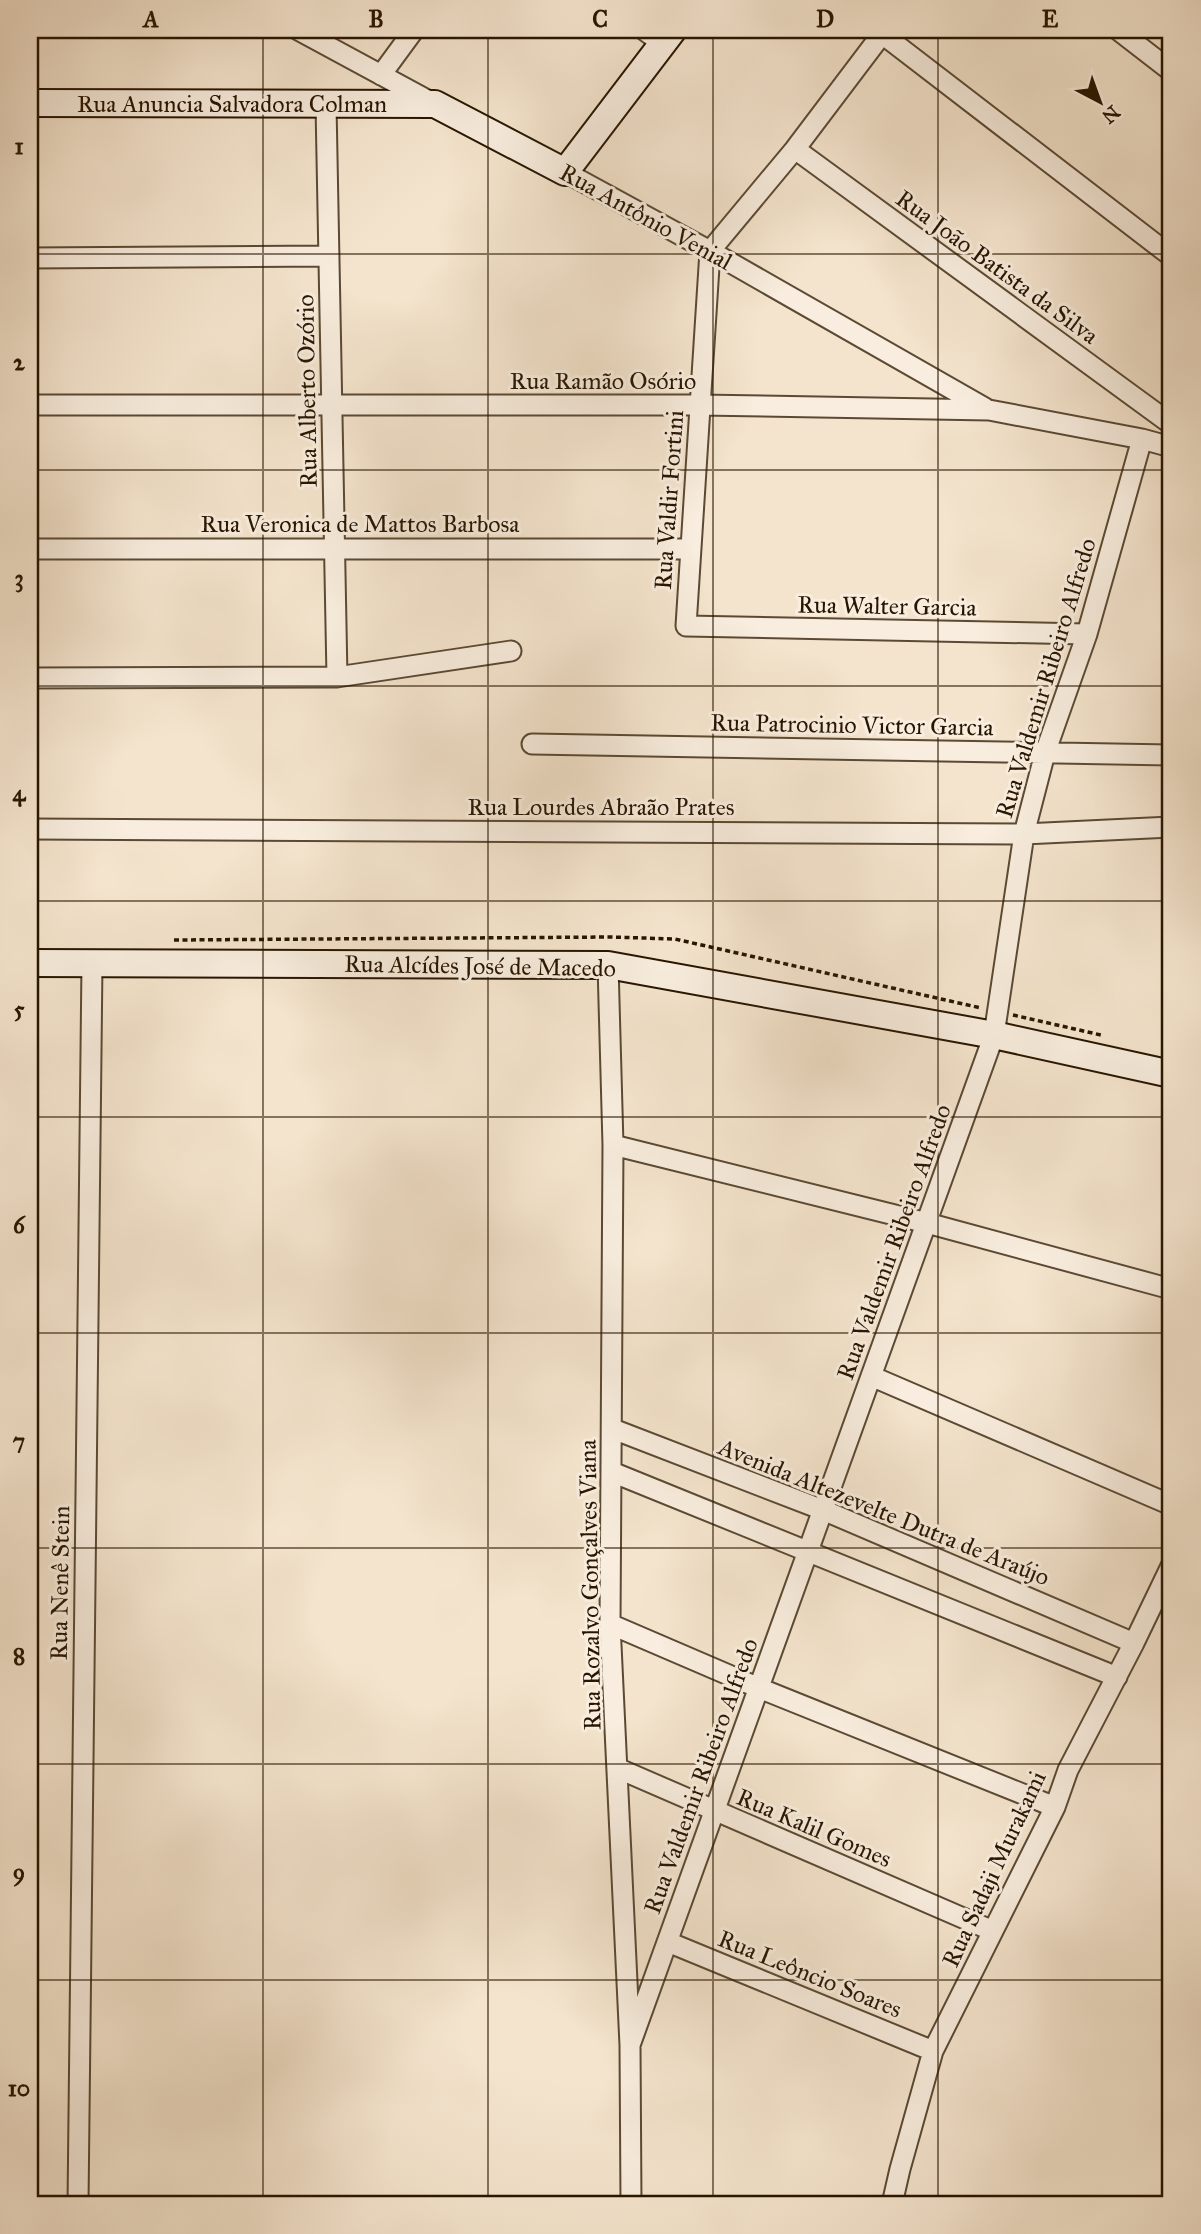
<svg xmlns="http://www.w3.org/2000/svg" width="1201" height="2234" viewBox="0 0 1201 2234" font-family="'IM FELL Great Primer',serif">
	<rect width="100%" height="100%" fill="#f4e4cd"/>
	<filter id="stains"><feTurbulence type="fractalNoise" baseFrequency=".00286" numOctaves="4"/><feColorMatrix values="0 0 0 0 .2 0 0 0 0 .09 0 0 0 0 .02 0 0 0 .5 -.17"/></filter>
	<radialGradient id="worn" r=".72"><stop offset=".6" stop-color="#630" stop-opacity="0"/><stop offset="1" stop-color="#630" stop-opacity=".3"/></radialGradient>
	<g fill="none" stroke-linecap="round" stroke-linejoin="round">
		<defs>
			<path id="street" d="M298 30 433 103
				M644 30 662 43
				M877 30 1171 256
				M885 30 795 149 710 251 686 626 1087 634
				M1118 30 1171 71
				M381 75 414 30
				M326 105 337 677
				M795 149 1171 424
				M565 172 710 251 985 408
				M30 258 329 256
				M30 405H700L989 410 1142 439 1171 447
				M30 549H691
				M30 678 337 677 511 651
				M532 744 1171 755
				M30 829 1024 834 1171 827
				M608 965 613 1145 610 1624 630 2045 631 2204
				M613 1145 927 1223 1171 1289
				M871 1376 1171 1505
				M613 1429 823 1510 1134 1643
				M612 1472 1117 1677
				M610 1624 759 1688 1055 1807
				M617 1768 993 1931
				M668 1942 933 2051
				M630 2045 994 1035 1024 834 1045 753 1087 634 1142 439
				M78 2204 92 963
				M892 2204 900 2169 933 2051 1055 1807 1068 1770 1134 1643 1171 1566"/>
			<path id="secondary" d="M30 103 435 104 565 172 673 30
				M30 963 608 965 994 1035 1171 1074"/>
		</defs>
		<use href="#street" stroke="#5b4933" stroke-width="23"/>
		<use href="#secondary" stroke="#281500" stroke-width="30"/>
		<path stroke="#281500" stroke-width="3.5" stroke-dasharray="5 3.5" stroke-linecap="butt" d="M174 940 610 937 675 939 981 1008
			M1013 1015 1101 1035"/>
		<use href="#street" stroke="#f8edde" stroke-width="19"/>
		<use href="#secondary" stroke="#f8edde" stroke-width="26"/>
	</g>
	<path fill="none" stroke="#281500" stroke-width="2" stroke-opacity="0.55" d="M263 30V2204M488 30V2204M713 30V2204M938 30V2204M30 254H1171M30 470H1171M30 686H1171M30 901H1171M30 1117H1171M30 1333H1171M30 1548H1171M30 1764H1171M30 1980H1171"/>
	<g text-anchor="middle" stroke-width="6" stroke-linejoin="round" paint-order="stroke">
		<g font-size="24" fill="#281500" stroke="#f8edde">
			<text x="232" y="112">Rua Anuncia Salvadora Colman</text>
			<text transform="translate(646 217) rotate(29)" y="8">Rua Antônio Venial</text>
			<text transform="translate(997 267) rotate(36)" y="8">Rua João Batista da Silva</text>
			<text x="603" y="389">Rua Ramão Osório</text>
			<text transform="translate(307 391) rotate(-91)" y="8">Rua Alberto Ozório</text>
			<text transform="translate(669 500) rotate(-86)" y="8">Rua Valdir Fortini</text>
			<text x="360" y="532">Rua Veronica de Mattos Barbosa</text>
			<text transform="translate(887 606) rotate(1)" y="8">Rua Walter Garcia</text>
			<text transform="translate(1046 678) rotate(-73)" y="8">Rua Valdemir Ribeiro Alfredo</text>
			<text transform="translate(852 725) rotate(1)" y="8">Rua Patrocinio Victor Garcia</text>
			<text x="601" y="815">Rua Lourdes Abraão Prates</text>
			<text transform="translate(480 966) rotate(1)" y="8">Rua Alcídes José de Macedo</text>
			<text transform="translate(894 1242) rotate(-70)" y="8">Rua Valdemir Ribeiro Alfredo</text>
			<text transform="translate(884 1512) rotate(22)" y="8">Avenida Altezevelte Dutra de Araújo</text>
			<text transform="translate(60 1583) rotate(-89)" y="8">Rua Nenê Stein</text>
			<text transform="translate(590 1585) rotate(-91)" y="8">Rua Rozalvo Gonçalves Viana</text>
			<text transform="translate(701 1776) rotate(-70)" y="8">Rua Valdemir Ribeiro Alfredo</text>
			<text transform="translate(814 1828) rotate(23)" y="8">Rua Kalil Gomes</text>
			<text transform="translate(994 1869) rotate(-65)" y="8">Rua Sadaji Murakami</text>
			<text transform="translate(810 1974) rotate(22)" y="8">Rua Leôncio Soares</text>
		</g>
	</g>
	<rect width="1201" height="2234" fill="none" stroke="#f4e4cd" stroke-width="77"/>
	<g transform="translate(1100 102) rotate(139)" stroke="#f8edde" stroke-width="5" paint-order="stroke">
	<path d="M0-5L12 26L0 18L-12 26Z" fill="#281500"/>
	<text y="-10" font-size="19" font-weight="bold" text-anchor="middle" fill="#281500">N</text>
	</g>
	<rect x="38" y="38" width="1124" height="2158" fill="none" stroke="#281500" stroke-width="2.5"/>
	<g font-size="23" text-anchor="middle" font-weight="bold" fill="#281500">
		<text x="151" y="27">A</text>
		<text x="376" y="27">B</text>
		<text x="600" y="27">C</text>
		<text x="825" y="27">D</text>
		<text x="1050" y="27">E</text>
		<text x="19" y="154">1</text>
		<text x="19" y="370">2</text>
		<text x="19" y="586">3</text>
		<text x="19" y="801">4</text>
		<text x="19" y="1017">5</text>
		<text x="19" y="1233">6</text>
		<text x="19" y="1449">7</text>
		<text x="19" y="1664">8</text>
		<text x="19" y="1880">9</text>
		<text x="19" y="2096">10</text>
	</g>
	<rect width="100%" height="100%" filter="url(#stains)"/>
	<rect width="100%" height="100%" fill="url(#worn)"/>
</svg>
